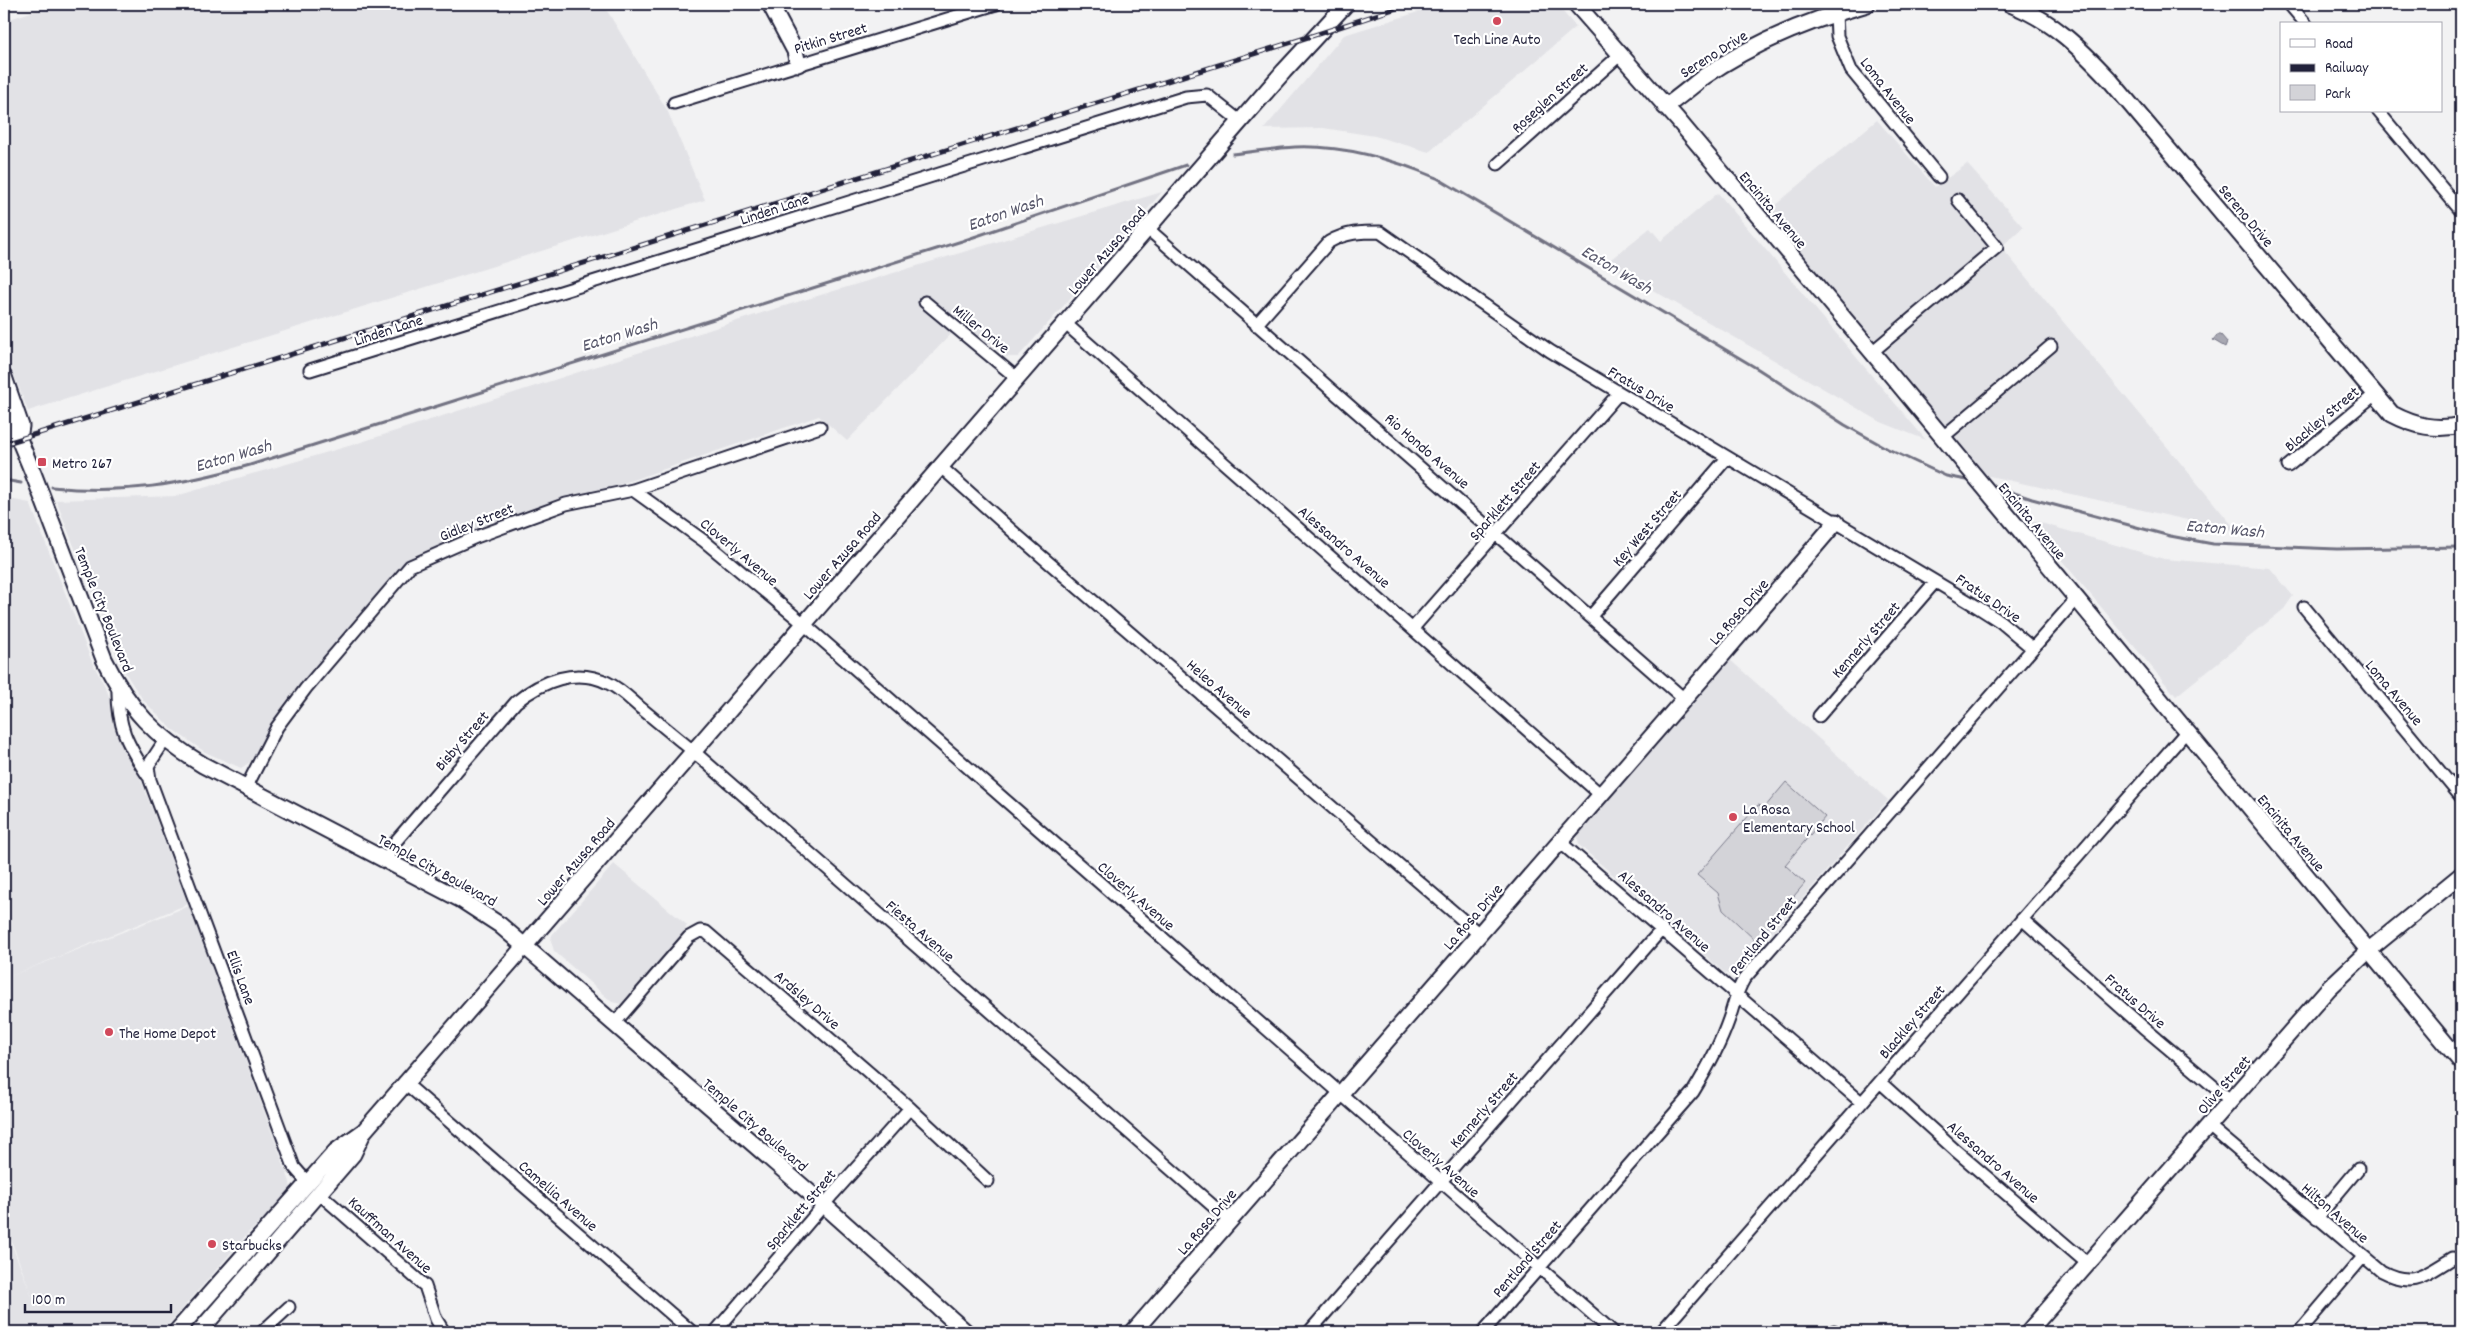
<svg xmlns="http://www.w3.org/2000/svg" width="2465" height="1336" viewBox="0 0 2465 1336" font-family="Dekko,sans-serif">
	<rect width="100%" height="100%" fill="#f2f2f3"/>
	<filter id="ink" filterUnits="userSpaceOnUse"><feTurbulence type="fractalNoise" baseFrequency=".02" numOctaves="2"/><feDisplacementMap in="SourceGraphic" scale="10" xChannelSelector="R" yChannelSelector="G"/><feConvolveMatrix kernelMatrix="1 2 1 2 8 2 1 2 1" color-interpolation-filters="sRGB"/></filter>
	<g filter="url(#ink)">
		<path fill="#e2e2e6" d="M55 4H603L667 110 705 200 28 411 4 349V21Z
			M1444 4H1556L1576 27 1429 152 1375 136 1323 128 1264 129 1344 35Z
			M1877 120 1935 187 1967 164 2023 227 2001 247 2237 531 1985 475 1767 212Z
			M1162 192 1108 256 1018 357H1007L962 323 847 441 819 416 414 555 286 701 250 762 241 768 205 752 172 729 144 701 133 685 121 666 56 500 176 496 352 445 771 310Z
			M1718 193 1926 440 1881 422 1606 263 1650 228 1661 241Z
			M4 498 30 503 92 662 106 688 188 904 8 977 189 906 290 1182 291 1190 288 1196 249 1232 162 1332H4V1225L36 1307 4 1221Z
			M2027 519 2164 559 2270 568 2293 596 2284 609 2176 696Z
			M1729 659 1888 800 1739 971 1730 974 1725 973 1579 845 1578 839 1579 833 1615 789Z
			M614 864 687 925 682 937 621 1004 612 1002 554 951 551 941 552 935Z"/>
		<path fill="#d3d3d8" stroke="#7a7a8a" d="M1786 782 1825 817 1785 865 1805 883 1756 941 1723 910 1718 893 1697 875 1758 805 1765 807Z"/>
		<path fill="#a8a8b2" stroke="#727282" d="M2217 335H2221L2227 342 2225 347 2213 340Z"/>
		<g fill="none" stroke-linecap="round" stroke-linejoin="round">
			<path stroke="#727282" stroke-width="3" d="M1233 154C1253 152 1274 148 1295 147 1344 145 1392 159 1437 178L1758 369 1845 425 1888 449 1946 476 1967 480
				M4 480 21 483
				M1993 486 2032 499 2170 536 2213 544 2337 549 2461 547
				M52 487C122 495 183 484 250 465L962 241 1186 165"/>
			<defs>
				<path id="street" d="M2289 4 2306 24
					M1836 13 1837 36 1851 70 1939 177
					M674 103 996 4
					M2378 111 2461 211
					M1498 164 1621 54
					M1148 229 1684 699
					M925 302 1018 379
					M1066 324 1601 795
					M1256 325 1329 242C1346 232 1361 232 1380 232L1550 351 1976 606 2001 622 2032 648
					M1872 352 1997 247 1958 200
					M310 370 1186 97 1207 95 1241 122
					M1943 437 2051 346
					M2288 466 2374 395
					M941 467 1018 536 1479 934
					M633 490 704 541 804 624 1613 1332
					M2304 607 2461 797
					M1591 616 1727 458
					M1413 628 1619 393
					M118 687C117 726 127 744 148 776
					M1819 716 1935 582
					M165 740 148 766 150 780 294 1167 308 1183
					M246 788 277 727 306 688 410 566 476 537 566 504 633 490 820 427
					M1560 842 1861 1102
					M387 859 396 841 516 702C542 681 576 667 608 683 621 689 631 700 642 709 659 723 676 737 693 751L1229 1220
					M2022 919 2143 1027 2231 1101
					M614 1024 689 937 700 931 706 932 910 1108 988 1181
					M404 1082 692 1332
					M1880 1082 1955 1150 2088 1264
					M2209 1126 2381 1271C2413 1288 2425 1275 2453 1258
					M320 1194 425 1286 436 1319 444 1332
					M2317 1218 2358 1169
					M1834 1331 1835 1332
					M262 1332 289 1307
					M715 1332 833 1194 910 1108
					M1309 1332 1662 929
					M1483 1332 1693 1092C1707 1069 1720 1045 1729 1019 1734 1005 1736 992 1744 979L2076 599
					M1661 1332 2186 732
					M2299 1332 2363 1257"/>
				<path id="secondary" d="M770 4 795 51 798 64
					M1576 4 1677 119 1872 352 2461 1062
					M2010 4C2053 21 2078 46 2109 79L2392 414C2415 426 2436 431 2461 425
					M1665 107C1679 97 1692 86 1705 76 1754 42 1810 20 1867 4
					M4 377 21 426 19 439
					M4 411 11 429 19 439 33 473 104 659C129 710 155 736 203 765L460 899 500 925 824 1205 966 1332
					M176 1332 336 1151 364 1131 1284 71 1346 4
					M199 1332 353 1154 363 1133
					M1133 1332 1713 666 1836 522
					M2028 1332 2329 988 2369 950 2461 875"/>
			</defs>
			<use href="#street" stroke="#22223b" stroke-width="15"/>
			<use href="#secondary" stroke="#22223b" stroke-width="19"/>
			<use href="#street" stroke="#fff" stroke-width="11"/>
			<use href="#secondary" stroke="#fff" stroke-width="15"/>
			<defs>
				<path id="rail" d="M4 444 1321 33 1409 4"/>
			</defs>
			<use href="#rail" stroke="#22223b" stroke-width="5"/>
			<use href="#rail" stroke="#fff" stroke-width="3" stroke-dasharray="9" stroke-linecap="butt"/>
		</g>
	</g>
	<g fill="#d1495b" stroke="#fff" stroke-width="2">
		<circle cx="1497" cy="21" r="5"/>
		<rect x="37" y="457" width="10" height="10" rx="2.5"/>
		<circle cx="1733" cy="817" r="5"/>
		<circle cx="109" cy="1032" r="5"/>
		<circle cx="212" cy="1244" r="5"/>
	</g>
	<g text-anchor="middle" stroke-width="4.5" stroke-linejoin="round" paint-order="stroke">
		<g font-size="16" fill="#22223b" stroke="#fff">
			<text transform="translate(830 37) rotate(-17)" y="6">Pitkin Street</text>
			<text transform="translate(1713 53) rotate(-32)" y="6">Sereno Drive</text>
			<text transform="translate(1889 90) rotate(52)" y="6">Loma Avenue</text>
			<text transform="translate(1549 97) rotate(-42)" y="6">Roseglen Street</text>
			<text transform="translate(774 208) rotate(-18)" y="6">Linden Lane</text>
			<text transform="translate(1774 209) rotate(50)" y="6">Encinita Avenue</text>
			<text transform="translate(2247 215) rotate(50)" y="6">Sereno Drive</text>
			<text transform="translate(1106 250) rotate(-49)" y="6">Lower Azusa Road</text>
			<text transform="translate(982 328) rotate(39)" y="6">Miller Drive</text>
			<text transform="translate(388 329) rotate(-18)" y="6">Linden Lane</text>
			<text transform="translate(1642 388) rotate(31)" y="6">Fratus Drive</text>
			<text transform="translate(2321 418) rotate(-40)" y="6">Blackley Street</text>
			<text transform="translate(1428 450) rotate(41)" y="6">Rio Hondo Avenue</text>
			<text transform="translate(1504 500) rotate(-49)" y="6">Sparklett Street</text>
			<text transform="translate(2033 520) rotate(50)" y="6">Encinita Avenue</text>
			<text transform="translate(476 521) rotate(-22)" y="6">Gidley Street</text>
			<text transform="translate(1646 527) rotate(-49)" y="6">Key West Street</text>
			<text transform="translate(1345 546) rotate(41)" y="6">Alessandro Avenue</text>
			<text transform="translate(740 551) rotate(40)" y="6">Cloverly Avenue</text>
			<text transform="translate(841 555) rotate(-49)" y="6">Lower Azusa Road</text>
			<text transform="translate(1989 597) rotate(34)" y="6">Fratus Drive</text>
			<text transform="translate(105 609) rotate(68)" y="6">Temple City Boulevard</text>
			<text transform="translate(1738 611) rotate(-49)" y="6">La Rosa Drive</text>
			<text transform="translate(1865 639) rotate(-49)" y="6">Kennerly Street</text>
			<text transform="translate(1220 688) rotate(41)" y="6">Heleo Avenue</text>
			<text transform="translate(2395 692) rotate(50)" y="6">Loma Avenue</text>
			<text transform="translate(461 740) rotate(-49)" y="6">Bisby Street</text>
			<text transform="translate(2292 832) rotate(50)" y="6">Encinita Avenue</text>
			<text transform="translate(575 861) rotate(-49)" y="6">Lower Azusa Road</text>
			<text transform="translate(438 869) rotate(29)" y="6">Temple City Boulevard</text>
			<text transform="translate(1137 895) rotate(41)" y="6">Cloverly Avenue</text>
			<text transform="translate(1665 910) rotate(41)" y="6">Alessandro Avenue</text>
			<text transform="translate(1472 916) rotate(-49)" y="6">La Rosa Drive</text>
			<text transform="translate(921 930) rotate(41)" y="6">Fiesta Avenue</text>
			<text transform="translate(1762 935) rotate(-51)" y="6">Pentland Street</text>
			<text transform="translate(242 977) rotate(70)" y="6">Ellis Lane</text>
			<text transform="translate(808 999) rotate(41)" y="6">Ardsley Drive</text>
			<text transform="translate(2136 1000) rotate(41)" y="6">Fratus Drive</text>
			<text transform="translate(1911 1021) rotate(-49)" y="6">Blackley Street</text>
			<text transform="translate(2223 1084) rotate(-49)" y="6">Olive Street</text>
			<text transform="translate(1483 1109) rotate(-49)" y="6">Kennerly Street</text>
			<text transform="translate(756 1124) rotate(41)" y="6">Temple City Boulevard</text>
			<text transform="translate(1994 1161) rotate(41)" y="6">Alessandro Avenue</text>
			<text transform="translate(1442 1162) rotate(41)" y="6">Cloverly Avenue</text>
			<text transform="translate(559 1195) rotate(41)" y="6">Camellia Avenue</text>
			<text transform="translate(800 1209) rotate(-50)" y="6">Sparklett Street</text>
			<text transform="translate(2336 1212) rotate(41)" y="6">Hilton Avenue</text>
			<text transform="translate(1206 1221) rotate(-49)" y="6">La Rosa Drive</text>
			<text transform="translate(391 1234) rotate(42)" y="6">Kauffman Avenue</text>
			<text transform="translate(1526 1258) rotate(-49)" y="6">Pentland Street</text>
		</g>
		<g font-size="16" fill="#22223b" stroke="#fff" text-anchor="start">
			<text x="1497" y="44" text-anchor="middle">Tech Line Auto</text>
			<text x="52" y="468">Metro 267</text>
			<text x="1743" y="814">La Rosa<tspan x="1743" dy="18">Elementary School</tspan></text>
			<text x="119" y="1038">The Home Depot</text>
			<text x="222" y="1250">Starbucks</text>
		</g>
		<g font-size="18" font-style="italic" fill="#58586b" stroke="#fff">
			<text transform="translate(1005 212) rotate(-19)" y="6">Eaton Wash</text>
			<text transform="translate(1617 269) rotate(31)" y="6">Eaton Wash</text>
			<text transform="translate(619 334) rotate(-17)" y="6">Eaton Wash</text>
			<text transform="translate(233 455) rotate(-16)" y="6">Eaton Wash</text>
			<text transform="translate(2225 528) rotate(5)" y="6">Eaton Wash</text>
		</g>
	</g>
	<rect width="2465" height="1336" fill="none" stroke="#fff" stroke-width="20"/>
	<rect x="10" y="10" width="2445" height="1316" fill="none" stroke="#22223b" stroke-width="2" filter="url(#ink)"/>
	<rect x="2280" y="22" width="162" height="90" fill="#ffffff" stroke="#a7a7b1"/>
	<rect x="2290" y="39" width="25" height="8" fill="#ffffff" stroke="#a7a7b1"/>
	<text x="2325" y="48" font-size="15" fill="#22223b">Road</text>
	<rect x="2290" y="64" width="25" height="8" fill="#22223b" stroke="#a7a7b1"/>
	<text x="2325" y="72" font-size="15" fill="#22223b">Railway</text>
	<rect x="2290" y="85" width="25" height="15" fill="#d3d3d8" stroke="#a7a7b1"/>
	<text x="2325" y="98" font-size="15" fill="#22223b">Park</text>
	<path d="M25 1304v8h146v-8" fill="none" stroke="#22223b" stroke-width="2.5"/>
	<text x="32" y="1304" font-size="15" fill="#22223b" stroke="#ffffff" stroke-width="4" paint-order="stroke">100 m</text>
</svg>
